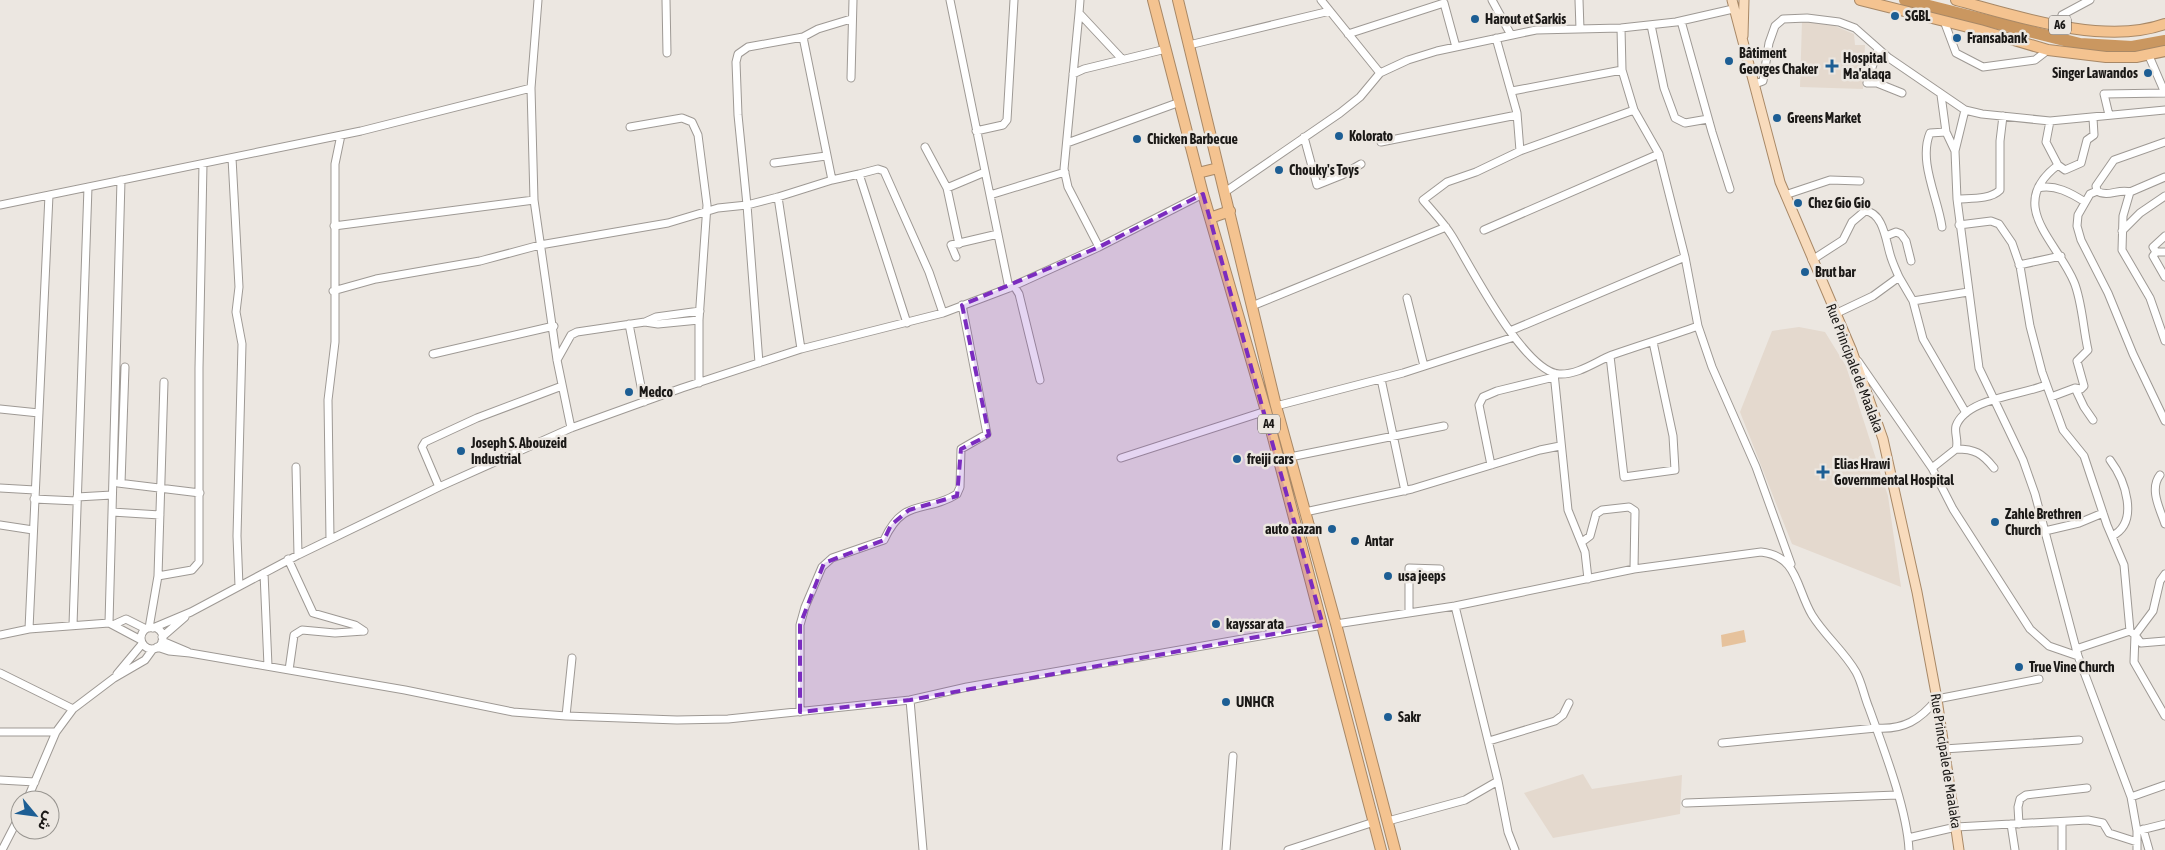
<svg xmlns="http://www.w3.org/2000/svg" width="2165" height="850" viewBox="0 0 2165 850" font-family="'Asap Condensed','Noto Sans Arabic',sans-serif">
	<rect width="100%" height="100%" fill="#ece7e1"/>
	<path fill="#e4d9ce" d="M1802 21 1830 24 1854 34 1855 45H1865L1863 89 1800 87Z
		M1799 327 1825 332 1846 366 1888 496 1901 587 1792 544 1740 412 1772 331Z
		M1583 774 1592 789 1682 775 1680 814 1553 838 1524 793Z"/>
	<path fill="#e6c29c" d="M1744 630 1746 642 1722 647 1721 635Z"/>
	<g fill="none" stroke-linecap="round" stroke-linejoin="round">
		<path stroke="#ca9760" stroke-width="12" d="M1905 0 2080 44 2132 47 2165 41"/>
		<defs>
			<path id="minor" d="M538 0 531 88 534 200 557 360 571 428
				M666 0 667 53
				M950 0 1009 288
				M1080 0 1079 13 1122 59
				M1321 0 1380 73
				M1492 0 1511 35
				M1579 0 1580 29
				M1079 13 1064 169 1068 187 1099 247
				M1681 21 1712 132 1730 189
				M1944 21 1956 53 1983 67 2035 60 2048 50
				M1651 25 1664 88 1675 118 1685 123 1708 119
				M2059 25 2062 15 2090 0
				M1621 28 1622 70 1634 110 1659 154 1685 257 1698 326 1712 367 1756 467 1791 564
				M1348 34 1444 3 1456 47
				M803 37 832 180
				M1496 38 1517 113 1520 151
				M1189 45 1330 11
				M1878 49 1867 83H1877L1902 93
				M2149 56 2165 93
				M1073 74 1084 69 1166 49
				M851 78 853 0
				M1755 84 1763 81 1769 43 1775 26 1783 19 1807 18 1839 22 1855 28 1889 58 1965 110 1982 114 2050 121 2165 110
				M1512 91 1622 70
				M1941 95 1946 132 1955 151
				M1634 110 1520 151 1476 172 1447 182 1423 200C1433 212 1444 223 1452 236 1470 265 1523 371 1559 374 1578 375 1595 362 1612 355 1641 345 1670 336 1698 326
				M1965 110 1955 151 1957 199 1979 368 2023 460 2035 494 2078 656 2131 797 2137 831V850
				M2109 115 2104 94 2165 93
				M2050 121 2046 142 2058 165C2005 205 2057 241 2074 282 2082 301 2083 328 2088 350L2077 361 2084 386 2081 389 2075 388
				M630 127 682 118 692 122 698 135 707 205 699 320V383
				M976 131 1003 125 1007 120 1014 0
				M1304 137 1317 185 1342 175 1361 164
				M1381 142 1517 115
				M2165 142 2114 160 2096 186 2097 191C2108 198 2119 188 2130 192L2123 216 2122 250 2150 298 2165 341
				M1067 143 1180 102
				M925 147 947 188 959 244
				M232 158 239 287 236 312 242 344 237 536 239 586
				M774 163 826 156
				M2058 165 2065 170 2081 163 2087 140 2094 135 2093 118
				M859 174 878 169 884 171 929 272 943 313
				M947 188 985 172
				M2038 188C2055 184 2071 193 2085 202
				M2097 191 2090 194 2078 215 2077 226 2081 240 2108 293 2133 354 2165 421
				M1225 192 1340 113 1360 97 1380 73 1408 60 1437 51 1536 30 1621 28 1676 22 1733 9
				M2130 192 2165 177
				M990 195 1065 172
				M1785 195 1830 180 1860 181
				M778 197 801 349
				M1957 199C1970 198 1990 200 2000 190V141L2003 116
				M0 205 361 131 531 88
				M1959 225 1991 221 1999 224 2012 243 2020 266 2030 326 2042 372 2063 430 2084 456 2107 525 2124 565 2130 631 2135 635 2134 662 2165 716
				M334 226 534 200
				M1942 227C1938 198 1918 161 1930 133L1946 132
				M1484 230 1659 154
				M2122 231 2140 213 2165 196
				M1886 236 1896 232 1901 234 1906 241 1911 261
				M2156 252 2153 247 2165 236
				M2165 252H2156L2153 256 2165 277
				M956 257 951 245 998 234
				M1812 260 1843 240 1852 222 1865 211C1883 212 1886 241 1890 254 1892 262 1896 270 1899 277
				M2019 265 2061 256
				M1014 286 1019 294 1040 380
				M333 291 376 279 480 261 540 245 668 223 718 208 747 205 778 197 832 180 859 174 907 323
				M1407 298 1424 366
				M1913 301 1923 339 1966 413
				M1252 306 1446 227
				M1835 314 1873 296 1899 277 1913 301 1968 292
				M645 322 656 317 700 311
				M629 324 644 402
				M1510 331 1685 257
				M433 354 554 326
				M1610 356 1624 477 1675 470 1673 436 1653 342
				M557 360 571 335 577 332 645 322 658 324 699 320
				M1858 361 1932 468 1953 509 2030 629 2049 646 2078 656
				M759 363 747 205 738 115 736 62 738 54 748 47 803 37 818 29 851 19
				M1554 373 1568 510 1585 552 1588 579
				M1381 379 1405 491
				M2051 397 2075 388 2084 407 2093 420
				M1276 406 1403 373 1514 337
				M0 409 39 413
				M1956 449C1975 449 1982 453 1994 468
				M1290 457 1444 426
				M1121 458 1266 411
				M2110 460C2125 480 2140 522 2112 536
				M1491 465 1479 405 1483 397 1497 391 1554 377
				M296 467 298 555
				M1932 468 1956 449C1959 441 1954 433 1956 426 1966 398 2023 395 2046 385
				M2160 475C2149 489 2160 509 2165 524
				M118 483 200 493
				M121 483 125 367
				M439 487 422 447 425 442 477 418 562 386
				M0 488 35 490
				M77 497 112 495
				M34 499 77 501
				M112 512 160 515
				M1305 512 1412 489 1540 450 1560 446
				M0 525 33 530
				M2045 531 2079 523 2103 513
				M330 539 328 400 335 342V164L341 135
				M1582 542 1590 536 1596 514 1602 510 1629 507 1635 511 1634 569
				M288 559 313 613 355 625 364 631
				M264 573 268 666
				M2165 574 2160 581 2153 611 2135 635 2141 643 2165 641
				M158 576 192 570 199 562V368L203 164
				M1409 613V568L1440 569
				M109 623 121 180
				M115 624 126 619 146 629
				M1336 624 1455 606 1634 569 1761 552C1798 556 1796 588 1812 615 1825 636 1844 651 1856 672 1862 683 1864 696 1869 708 1883 747 1907 809 1909 850
				M73 625 88 187
				M141 638a11 11 0 1 1 22 0a11 11 0 1 1-22 0Z
				M149 628 158 576 164 382
				M153 628 191 612 298 555 439 487 571 428 682 388 801 349 943 313 1009 288 1099 247 1203 194
				M29 629 49 195
				M0 635 29 629 109 623 141 640
				M162 637 185 617
				M162 641 188 652
				M157 647 169 651 190 653 405 690 513 712 566 716 677 720 728 719 910 700 967 687 1323 625
				M2076 649 2130 631
				M289 670 294 635 302 630 335 633 364 631
				M0 673 73 709
				M117 674 142 644
				M910 700 923 850
				M800 712V625L805 607 822 567 832 558 884 540C904 496 926 514 957 494L960 487 961 449 987 434 962 305
				M566 716 572 658
				M0 732H56
				M1489 741 1555 721 1563 715 1569 703
				M1722 743 1876 728C1904 730 1920 720 1937 699L2039 679
				M1944 749 2079 740
				M0 780 35 782
				M1498 781 1508 832 1515 850
				M2131 797 2165 785
				M27 800 56 732 73 709 114 678 145 660 153 649
				M1686 803 1897 795
				M1388 821 1465 800 1498 781 1455 606
				M2011 824 2015 850
				M2019 824 2018 807 2020 799 2026 795 2087 788
				M2143 829 2149 850
				M2137 831 2165 824
				M1908 838 1956 827 2088 820 2103 823 2109 833 2137 842
				M2 850 20 815
				M1226 850 1233 756
				M1288 850 1374 822
				M2062 850V822"/>
			<path id="major" d="M1732 0 1780 182 1852 351 1883 439 1917 592 1937 699 1959 850
				M1743 36 1744 0"/>
			<path id="highway" d="M1153 0 1203 194 1266 411 1381 850
				M1178 0 1276 406 1336 624 1395 850
				M1860 0 1980 30 2048 50 2106 57H2136L2165 51
				M1956 0C2016 16 2104 46 2165 24
				M1198 173 1218 168
				M1210 218 1230 211"/>
		</defs>
		<use href="#minor" stroke="#9e9994" stroke-width="9"/>
		<use href="#major" stroke="#a88866" stroke-width="11"/>
		<use href="#highway" stroke="#a88866" stroke-width="12"/>
		<use href="#minor" stroke="#fff" stroke-width="7"/>
		<use href="#major" stroke="#f8dbbc" stroke-width="9"/>
		<use href="#highway" stroke="#f4c390" stroke-width="10"/>
	</g>
	<path fill="#7b2cbf" fill-opacity="0.2" stroke="#7b2cbf" stroke-width="4" stroke-dasharray="10 6" stroke-linejoin="round" d="M1203 194 1323 625 910 700 800 712V625L824 563 884 540 891 525 909 510 957 496 961 449 989 435 962 305 1099 247Z"/>
	<g fill="#1d5e94" stroke="#ece7e1" stroke-width="2">
		<circle cx="1895" cy="16" r="5"/>
		<circle cx="1475" cy="19" r="5"/>
		<circle cx="1957" cy="38" r="5"/>
		<circle cx="1729" cy="61" r="5"/>
		<path d="M1829.5 58.5h5v5h5v5h-5v5h-5v-5h-5v-5h5z"/>
		<circle cx="2148" cy="73" r="5"/>
		<circle cx="1777" cy="118" r="5"/>
		<circle cx="1339" cy="136" r="5"/>
		<circle cx="1137" cy="139" r="5"/>
		<circle cx="1279" cy="170" r="5"/>
		<circle cx="1798" cy="203" r="5"/>
		<circle cx="1805" cy="272" r="5"/>
		<circle cx="629" cy="392" r="5"/>
		<circle cx="461" cy="451" r="5"/>
		<circle cx="1237" cy="459" r="5"/>
		<path d="M1820.5 464.5h5v5h5v5h-5v5h-5v-5h-5v-5h5z"/>
		<circle cx="1995" cy="522" r="5"/>
		<circle cx="1332" cy="529" r="5"/>
		<circle cx="1355" cy="541" r="5"/>
		<circle cx="1388" cy="576" r="5"/>
		<circle cx="1216" cy="624" r="5"/>
		<circle cx="2019" cy="667" r="5"/>
		<circle cx="1226" cy="702" r="5"/>
		<circle cx="1388" cy="717" r="5"/>
	</g>
	<g text-anchor="middle" stroke-width="5" stroke-linejoin="round" paint-order="stroke">
		<g fill="#ece7e1" stroke="#5a5754" stroke-width="1">
			<rect x="2049" y="15.5" width="22" height="19" rx="4"/>
			<rect x="1258" y="414.5" width="22" height="19" rx="4"/>
		</g>
		<g font-size="12" font-weight="bold" fill="#1b1917">
			<text x="2060" y="29">A6</text>
			<text x="1269" y="428">A4</text>
		</g>
		<g font-size="14" font-weight="bold" fill="#1b1917" stroke="#ece7e1" text-anchor="start">
			<text x="1905" y="21">SGBL</text>
			<text x="1485" y="24">Harout et Sarkis</text>
			<text x="1967" y="43">Fransabank</text>
			<text x="1739" y="58">Bâtiment<tspan x="1739" dy="16">Georges Chaker</tspan></text>
			<text x="1843" y="63">Hospital<tspan x="1843" dy="16">Ma'alaqa</tspan></text>
			<text x="2138" y="78" text-anchor="end">Singer Lawandos</text>
			<text x="1787" y="123">Greens Market</text>
			<text x="1349" y="141">Kolorato</text>
			<text x="1147" y="144">Chicken Barbecue</text>
			<text x="1289" y="175">Chouky's Toys</text>
			<text x="1808" y="208">Chez Gio Gio</text>
			<text x="1815" y="277">Brut bar</text>
			<text x="639" y="397">Medco</text>
			<text x="471" y="448">Joseph S. Abouzeid<tspan x="471" dy="16">Industrial</tspan></text>
			<text x="1247" y="464">freiji cars</text>
			<text x="1834" y="469">Elias Hrawi<tspan x="1834" dy="16">Governmental Hospital</tspan></text>
			<text x="2005" y="519">Zahle Brethren<tspan x="2005" dy="16">Church</tspan></text>
			<text x="1322" y="534" text-anchor="end">auto aazan</text>
			<text x="1365" y="546">Antar</text>
			<text x="1398" y="581">usa jeeps</text>
			<text x="1226" y="629">kayssar ata</text>
			<text x="2029" y="672">True Vine Church</text>
			<text x="1236" y="707">UNHCR</text>
			<text x="1398" y="722">Sakr</text>
		</g>
		<g font-size="14" fill="#1b1917" stroke="#ece7e1">
			<text transform="translate(1855 368) rotate(69)" y="5">Rue Principale de Maalaka</text>
			<text transform="translate(1946 761) rotate(81)" y="5">Rue Principale de Maalaka</text>
		</g>
	</g>
	<g transform="translate(35 815) rotate(119)"><circle r="24" fill="#ece7e1" stroke="#989590"/>
	<path d="M0-4L9 19L0 12L-9 19Z" fill="#1d5e94"/>
	<text y="-8" font-size="14" font-weight="bold" text-anchor="middle" fill="#1b1917">ش</text>
	</g>
</svg>
